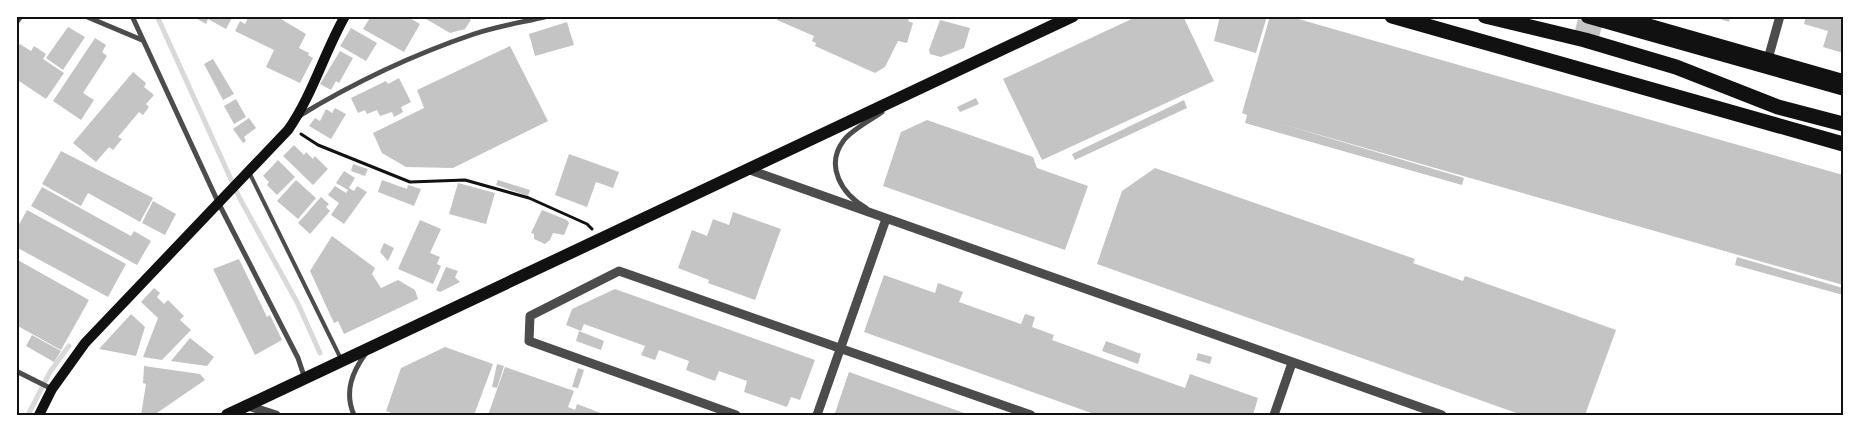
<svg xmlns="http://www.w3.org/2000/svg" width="1859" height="431" viewBox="0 0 1859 431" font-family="'Sofia Sans Condensed',sans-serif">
	<rect width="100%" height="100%" fill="#fff"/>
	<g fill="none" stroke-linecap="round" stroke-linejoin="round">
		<path stroke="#d9d9d9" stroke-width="5" d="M157 16 239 197 298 304 320 353
			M28 415 50 372 69 346"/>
	</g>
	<path fill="#c4c4c4" d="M192 16H233L226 29 208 19 206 24Z
		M249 16H276L306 34 299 48 309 53 308 55 313 58 300 83 266 67 274 50 235 31 240 21 245 24Z
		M371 16H406L420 24 404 52 363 29Z
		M428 16H466L471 20 465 29 450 33 426 19Z
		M778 16H910L908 21 913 23 907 43 898 41 885 67 875 73 815 46 816 43 812 41 814 36 777 20Z
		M1138 16H1183L1214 81 1042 160 1003 79Z
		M1220 16H1267L1256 53 1214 41Z
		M1270 16H1288L1843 175V285L1278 123 1464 178 1462 185 1245 123 1247 115 1242 113Z
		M1712 16H1730L1729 22Z
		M1806 16H1843V53L1823 47 1828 31 1804 24Z
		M1578 19 1602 26 1596 49 1572 42Z
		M940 20 970 28 964 48 941 57 930 54 929 50Z
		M567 22 574 45 535 56 529 34Z
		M68 27 85 37 63 70 46 58Z
		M351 28 377 43 366 61 340 46Z
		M95 38 106 45 102 52 107 56 83 93 94 100 81 120 53 101Z
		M20 44 31 51 34 46 46 54 43 59 64 73 46 99 16 79V50Z
		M510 46 548 121 453 168 406 167 382 153 373 133 424 108 417 90Z
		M340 51 353 58 339 83 336 81 331 90 320 84Z
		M213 59 234 94 223 100 204 64Z
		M133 72 146 83 144 87 154 95 146 104 149 107 143 115 139 112 118 137 122 139 113 150 109 147 96 162 73 143Z
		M399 78 411 102 401 107 403 112 394 117 392 112 380 116 377 110 367 114 365 110 358 113 351 98 386 81 388 84Z
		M976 98 979 104 960 112 957 107Z
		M236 99 246 117 234 124 224 106Z
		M1184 100 1187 108 1075 160 1072 154Z
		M335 108 346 114 331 139 309 126 315 118 320 121 326 109 332 113Z
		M249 118 256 128 244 137 246 141 243 143 233 129Z
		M927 120 1033 157 1037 168 1088 186 1065 250 883 186 901 132Z
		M294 145 304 155 306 152 313 159 315 156 328 169 313 185 283 156Z
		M61 151 153 198 140 222 88 193 81 206 42 184Z
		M569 154 619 172 613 188 596 182 587 207 555 195Z
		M278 160 295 177 277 195 267 185 269 182 263 176Z
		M353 164 368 169 365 176 351 171Z
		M1155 168 1415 259 1413 263 1463 281 1465 276 1616 330 1585 415H1522L1097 264 1122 191Z
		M344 171 355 178 349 188 354 191 357 186 367 192 344 224 331 215 339 203 328 195 335 186 346 193 348 190 336 183Z
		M296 180 316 198 298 219 277 201Z
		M382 180 407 189 408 185 421 189 414 206 378 192Z
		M498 180 530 190 528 196 496 185Z
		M458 183 495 193 486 224 449 214Z
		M42 187 131 236 134 231 151 241 137 265 31 206Z
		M321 197 329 204 326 207 330 211 310 234 298 223Z
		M153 201 176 214 165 235 142 223Z
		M27 210 126 264 108 297 16 247V230Z
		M542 210 567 220 569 223 564 235 553 233 550 240 545 244 534 239V234L531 233Z
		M733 212 781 229 755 300 708 283 709 280 678 268 692 230 707 236 713 219 729 225Z
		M420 220 441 229 430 253 440 257 437 264 441 266 433 284 398 269Z
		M332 236 375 268 372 274 381 288 398 280 415 290 418 299 344 334 338 321 334 323 310 271Z
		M384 243 394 248 388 261 380 252Z
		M1737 257 1843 288V295L1735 265Z
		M16 259 89 300 61 350 16 325Z
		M239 259 267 317 270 315 282 340 255 355 213 269Z
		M446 267 458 271 455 277 460 282 440 292 436 290Z
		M884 275 935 293 938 283 963 292 959 302 1021 324 1025 314 1035 317 1032 327 1054 335 1052 340 1185 388 1190 374 1258 398 1253 415H1097L864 332Z
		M154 288 160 293 157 297 164 304 168 300 184 316 180 320 191 330 162 360 143 357 158 318 141 302Z
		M615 289 815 360 800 400 791 397 787 407 744 392 747 381 719 371 715 381 686 370 689 361 659 350 655 360 641 355 645 346 584 324 581 331 566 325 572 309Z
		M131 314 145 327 136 356 99 349Z
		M579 331 604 341 601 350 576 341Z
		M32 335 61 351 54 362 26 346Z
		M190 338 214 357 207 366 171 361Z
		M1106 341 1141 354 1138 364 1102 351Z
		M445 347 493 364 474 415H397L386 411 401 368Z
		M1198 353 1212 357 1210 364 1196 360Z
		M497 364 504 366 497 388 492 387Z
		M144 366 200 374 205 380 154 415H141L146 384 143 383Z
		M505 367 574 391 568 407 575 410 577 404 606 415H488Z
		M578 368 584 370 578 388 572 387Z
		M849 372 967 414V415H841L835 413Z"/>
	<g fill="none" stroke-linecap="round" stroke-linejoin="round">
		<path stroke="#111" stroke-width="3" d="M301 134 318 145 410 182 465 180 529 198 587 224 592 229"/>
		<path stroke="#4c4c4c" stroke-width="4" d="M249 172 341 359"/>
		<path stroke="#4c4c4c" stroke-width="5" d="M85 16 142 40
			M132 16 218 202 298 358 305 379
			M16 23 21 16
			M299 116C355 82 412 55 474 34 498 26 524 22 548 16
			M866 208C842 194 824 166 844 140 853 129 871 120 882 112
			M16 371 52 389
			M354 415C344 392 352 372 366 353"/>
		<path stroke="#4c4c4c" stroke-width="9" d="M1768 59 1780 16
			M750 170 1442 415
			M245 405 276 415
			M736 415 529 341 530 316 619 271 1031 415
			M817 415 886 219
			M1274 415 1292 363"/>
		<path stroke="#111" stroke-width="10" d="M39 415 52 389 85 343 288 130C312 96 324 53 345 16"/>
		<path stroke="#111" stroke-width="12" d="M227 415 1073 16"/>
		<path stroke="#111" stroke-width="12" d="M1619 16 1843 80"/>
		<path stroke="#111" stroke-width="15" d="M1392 16 1843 144
			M1485 16 1585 40 1676 67 1778 107 1843 124
			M1588 16 1843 88"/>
	</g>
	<rect width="1859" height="431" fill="none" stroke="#ffffff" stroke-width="35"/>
	<rect x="18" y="18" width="1824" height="396" fill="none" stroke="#111" stroke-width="2"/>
</svg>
